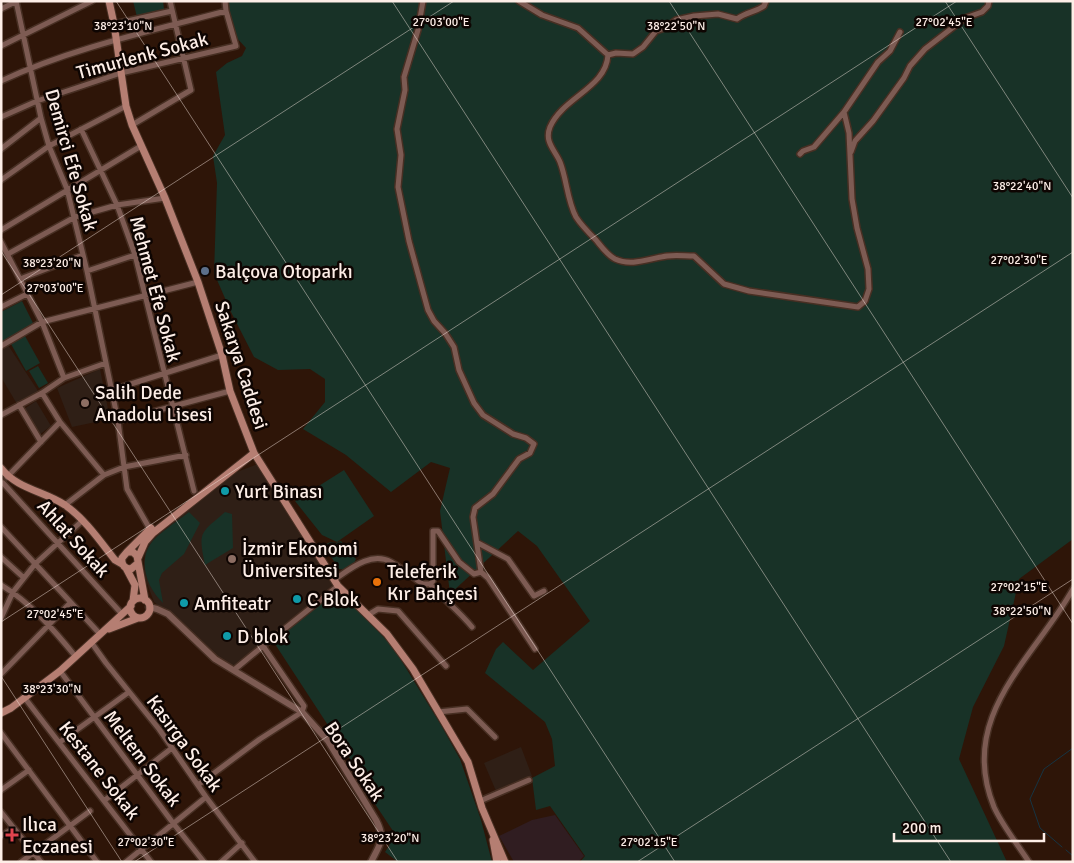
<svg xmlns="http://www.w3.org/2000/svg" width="1074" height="863" viewBox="0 0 1074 863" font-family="Signika,sans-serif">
	<rect width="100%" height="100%" fill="#2e1508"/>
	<path fill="#2f1f16" d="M8 345 38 391 17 404 1 377V351Z
		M100 369 110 419 72 427 57 388Z
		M36 401 51 426 39 435 24 409Z
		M261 463 335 585 233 667 216 657 176 619 154 602 144 575 145 544 234 473Z
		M521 747 532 776 496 791 484 763Z"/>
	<path fill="#301d21" d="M555 815 584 856 578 862H514L499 836 532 820Z"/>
	<path fill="#183227" d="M133 1H163L164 9 137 17Z
		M225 1H1073V539L1019 579 1004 646 973 707 959 759 1007 862H580L585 856 550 806 536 810 532 778 555 766 552 739 545 722 485 673 496 649 503 642 533 670 590 621 537 546 518 531 450 594 440 511 450 468 431 462 391 492 346 455 303 429 325 402V379L310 369 278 370 254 357 231 312 214 273 217 183 213 156 225 135 216 72 227 63 242 56 246 48 235 36Z
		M22 301 34 325 1 342V312Z
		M25 336 40 363 26 371 11 344Z
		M38 366 48 383 39 388 29 371Z
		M344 470 374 516 337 542 322 535 295 501Z
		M189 512 200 523 184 554 162 573 159 580 163 603C147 588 137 561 152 542 159 533 179 520 189 512Z
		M225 512 232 514 233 548 205 565C198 531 200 534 225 512Z
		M341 541 356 559C353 566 347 571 339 569L326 549H323C326 543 329 541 336 543Z
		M338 589 393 647 441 725 460 759 481 820 492 862H398L385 852 389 846 393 831 363 786 365 782 273 641Z"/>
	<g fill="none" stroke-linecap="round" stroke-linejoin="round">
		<path stroke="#163443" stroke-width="1" d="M1062 847 1040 828 1030 799 1044 769 1073 748
			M1066 850 1073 856"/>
		<defs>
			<path id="minor" d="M16 1 41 118 49 146 67 189 87 271 118 421 127 489 151 531
				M423 1 418 30 404 77 405 90 397 129 401 155 398 187 409 241 428 310 434 321 445 333 454 347 459 370 474 403 483 415 513 434 526 438 534 444 530 453 519 459 493 494 475 508 473 517 481 572
				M519 1 542 15 578 28 608 55
				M766 1 764 6C756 12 746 12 737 19L718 14 694 16 676 20 667 27 656 31 643 47 633 54 616 53 608 55C606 88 563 97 550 127 544 142 555 150 560 162 567 180 567 200 576 217 581 225 589 233 596 240 601 246 607 255 615 259 632 267 650 258 667 256 676 255 685 256 694 256L724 284 749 291 858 307 865 301 869 289 868 269 857 228 852 199 849 133 844 112
				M1 9 17 1
				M114 24 172 11
				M1 46 92 1
				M1 81C72 48 151 31 226 11
				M1 117 37 101 121 73 236 46 226 11 225 1
				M132 125 191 90 170 1
				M81 129 117 205 135 255 194 491
				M1 149 41 118
				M851 152 855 141 873 121 904 78 910 66 925 49 965 18 982 12 988 6 989 1
				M800 154 803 151 814 147 844 112 878 62 890 51 900 32
				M1 180 49 146 126 106
				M1 230 141 146
				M1 242 42 322 64 378
				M8 254 75 217 117 205 165 198
				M87 271 135 255
				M20 279 83 255
				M1 307 27 294
				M1 346 42 322 198 282
				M112 390 222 355
				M42 393 60 422 104 475
				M19 405 41 442
				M1 415 42 393 64 378 106 363
				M118 421 230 391
				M7 477 60 422
				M3 483 122 614
				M65 505 104 475 124 467 186 455
				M1 527 100 634
				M478 543 508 559 534 596 544 591
				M1 557 24 578
				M334 580C350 569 371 551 391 562 402 568 412 577 423 584H430L433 581V531H438L459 562 474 574 481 572 488 578 535 649
				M430 584C443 599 459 611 472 627
				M1 585C31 603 54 630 76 657
				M368 615 378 609 398 611 446 666
				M1 618 13 592 35 564 83 520
				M91 642 106 663 159 729 206 797 255 862
				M234 670 263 646
				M60 671 173 823 204 862
				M1 674 70 603
				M24 697 151 862
				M438 712 467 709 495 737
				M1 733 97 862
				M60 742 129 692
				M198 785 260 739 302 712 304 706 263 646 338 586
				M1 790 29 770
				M105 800 172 748
				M480 801 529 780
				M1 812 41 862
				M1 836 14 828
				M21 862 90 811
				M126 862 206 797
				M221 862 242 843
				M1029 862C1018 845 1002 825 994 807 957 716 1033 660 1073 589"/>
			<path id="tertiary" d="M149 607 157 609 168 614 215 659 302 712 328 741 376 820C386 839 380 844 371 862"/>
			<path id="secondary" d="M109 1 114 24 126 106 132 125 165 198 198 282 222 355 230 391 254 453 338 586 387 634 413 669 468 762 482 808 505 862
				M1 468C17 489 44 491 65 505 85 519 100 541 115 560L122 564
				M127 552 151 528
				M138 558 145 542 153 533 254 453
				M137 564 131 569C125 569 121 565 122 558L127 552H133L137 556 145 600
				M126 568 135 585 133 601
				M130 608a10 10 0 1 1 20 0a10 10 0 1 1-20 0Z
				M109 629 138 618
				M1 713 11 708 60 671 131 606
				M493 840 497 862"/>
		</defs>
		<use href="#minor" stroke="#472f23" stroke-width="8"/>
		<use href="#tertiary" stroke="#472f23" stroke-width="9"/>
		<use href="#secondary" stroke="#472f23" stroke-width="9"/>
		<use href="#minor" stroke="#7d5b53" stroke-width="5"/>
		<use href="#tertiary" stroke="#7d5b53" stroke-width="6"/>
		<use href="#secondary" stroke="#b57e72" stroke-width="7"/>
	</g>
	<path fill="none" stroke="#fdeee7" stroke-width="1" stroke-opacity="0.45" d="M116 1 675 862M392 1 951 862M669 1 1073 624M945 1 1073 198M1 251 398 862M1 295 454 1M1 622 957 1M1 676 122 862M134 862 1073 252M637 862 1073 579"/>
	<circle fill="#5c6f8a" stroke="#0e0502" stroke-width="2" cx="205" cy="271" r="5"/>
	<g fill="#8d6e63" stroke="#0e0502" stroke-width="2">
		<circle cx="85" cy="403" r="5"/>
		<circle cx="232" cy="559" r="5"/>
	</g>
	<g fill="#0f9aa8" stroke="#0e0502" stroke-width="2">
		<circle cx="225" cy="491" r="5"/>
		<circle cx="297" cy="599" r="5"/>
		<circle cx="184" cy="603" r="5"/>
		<circle cx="227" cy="636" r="5"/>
	</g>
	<circle fill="#e8710a" stroke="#0e0502" stroke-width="2" cx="377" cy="582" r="5"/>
	<path fill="#e0444e" stroke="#0e0502" stroke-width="2" d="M9.5 827.5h5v5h5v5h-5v5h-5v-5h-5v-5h5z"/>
	<g text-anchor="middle" stroke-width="5" stroke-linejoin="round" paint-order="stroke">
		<g font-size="19" fill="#fdeee7" stroke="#0e0502">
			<text transform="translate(142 55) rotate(-15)" y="7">Timurlenk Sokak</text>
			<text transform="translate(72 160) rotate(74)" y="7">Demirci Efe Sokak</text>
			<text transform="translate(156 289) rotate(75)" y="7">Mehmet Efe Sokak</text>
			<text transform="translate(242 365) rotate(72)" y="7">Sakarya Caddesi</text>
			<text transform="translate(74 538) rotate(48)" y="7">Ahlat Sokak</text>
			<text transform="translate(185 743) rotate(54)" y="7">Kasırga Sokak</text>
			<text transform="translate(143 758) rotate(53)" y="7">Meltem Sokak</text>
			<text transform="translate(355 761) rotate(56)" y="7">Bora Sokak</text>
			<text transform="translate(100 770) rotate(52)" y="7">Kestane Sokak</text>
		</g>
		<g font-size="19" fill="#fdeee7" stroke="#0e0502" text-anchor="start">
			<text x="215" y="278">Balçova Otoparkı</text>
			<text x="95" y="399">Salih Dede<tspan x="95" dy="22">Anadolu Lisesi</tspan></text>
			<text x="235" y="498">Yurt Binası</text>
			<text x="242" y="555">İzmir Ekonomi<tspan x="242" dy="22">Üniversitesi</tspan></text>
			<text x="387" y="578">Teleferik<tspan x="387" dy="22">Kır Bahçesi</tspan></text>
			<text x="307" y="606">C Blok</text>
			<text x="194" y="610">Amfiteatr</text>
			<text x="237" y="643">D blok</text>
			<text x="22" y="831">Ilıca<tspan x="22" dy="22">Eczanesi</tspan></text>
		</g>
	</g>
	<g font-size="12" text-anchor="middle" fill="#fdeee7" stroke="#0e0502" stroke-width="5" stroke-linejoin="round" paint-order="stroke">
		<text x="441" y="26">27°03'00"E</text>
		<text x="944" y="26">27°02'45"E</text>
		<text x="123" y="30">38°23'10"N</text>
		<text x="676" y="30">38°22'50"N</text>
		<text x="1022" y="190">38°22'40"N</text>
		<text x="1019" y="264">27°02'30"E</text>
		<text x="52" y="267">38°23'20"N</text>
		<text x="55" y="292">27°03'00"E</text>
		<text x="1019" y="591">27°02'15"E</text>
		<text x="1022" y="615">38°22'50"N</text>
		<text x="55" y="618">27°02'45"E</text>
		<text x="52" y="693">38°23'30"N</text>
		<text x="390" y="842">38°23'20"N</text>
		<text x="146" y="846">27°02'30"E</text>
		<text x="649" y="846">27°02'15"E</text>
	</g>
	<rect width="1074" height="863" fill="none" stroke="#fdeee7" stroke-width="5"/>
	<path d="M894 833v8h150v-8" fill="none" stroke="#fdeee7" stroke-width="2.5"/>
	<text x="902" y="833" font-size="15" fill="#fdeee7" stroke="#0e0502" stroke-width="4" paint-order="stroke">200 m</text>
</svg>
